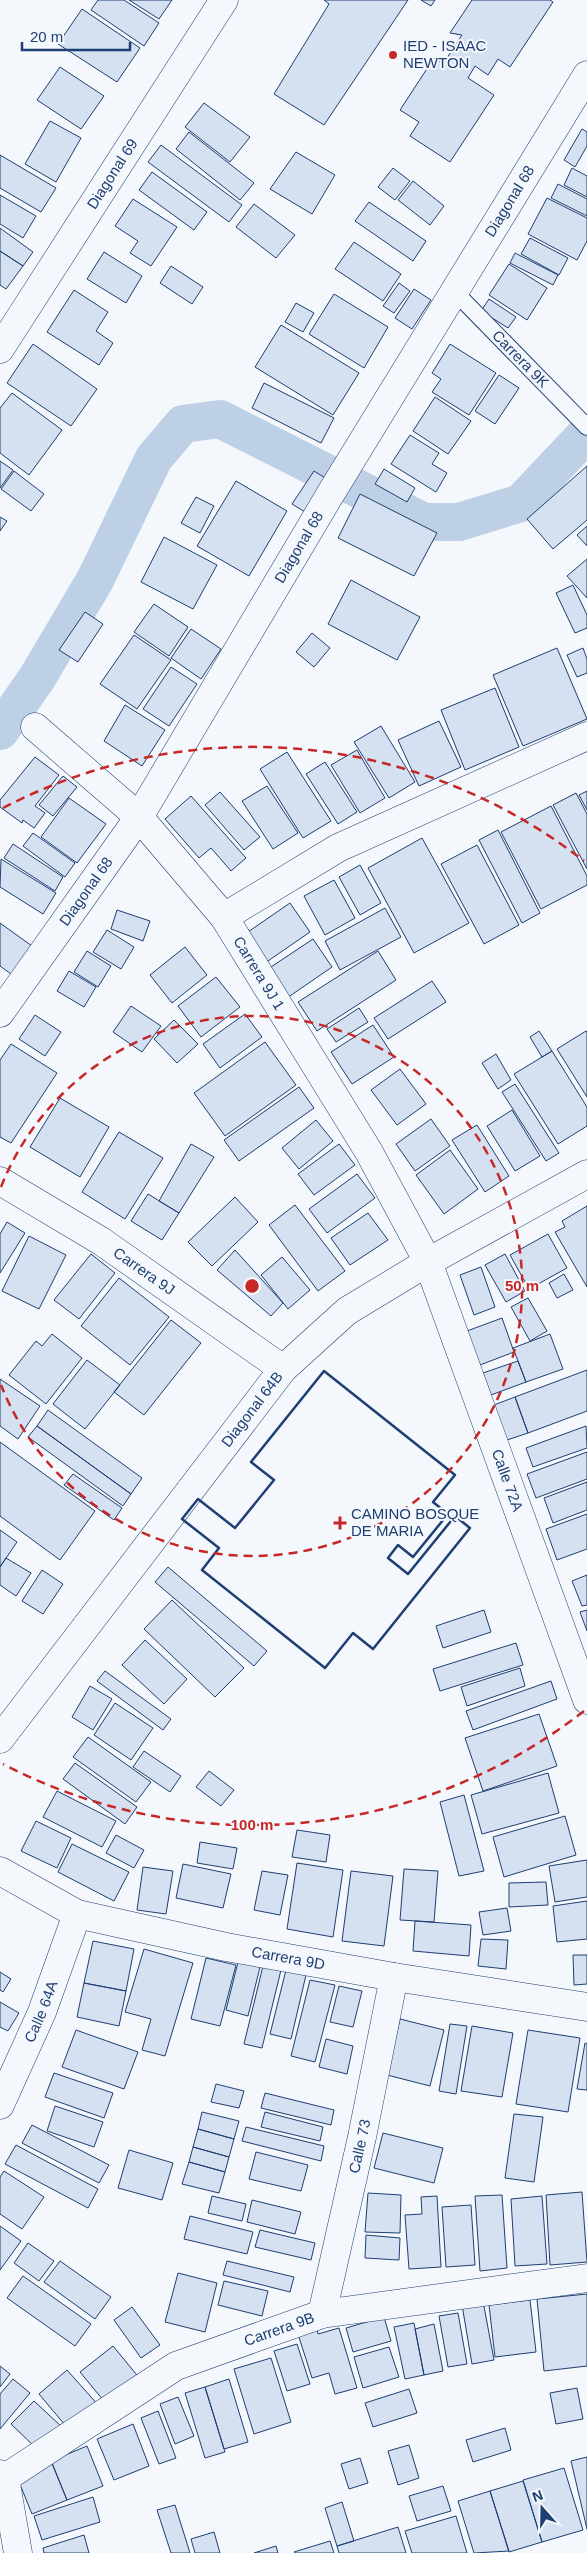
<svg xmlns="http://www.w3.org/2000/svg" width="587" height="2553" viewBox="0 0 587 2553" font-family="Helvetica,sans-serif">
	<rect width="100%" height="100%" fill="#f4f7fb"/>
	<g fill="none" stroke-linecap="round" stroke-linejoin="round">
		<path stroke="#bed0e5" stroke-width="38" d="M0 731 37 678 95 580 154 458 183 424 220 419 424 522H459L521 503 587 433"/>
	</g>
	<path fill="#d5e0f0" stroke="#1d3f73" d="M98 0H124L159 23 144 46 91 10Z
		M129 0H172L159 19Z
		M324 0H408L324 125 274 94 329 4Z
		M421 0H435L431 6Z
		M472 0H550L553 2 510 67 498 59 488 75 475 66 468 78 494 95 450 162 410 136 419 122 400 110 434 58 443 64 462 35 450 33Z
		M82 9 140 48 117 82 58 44Z
		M60 67 104 96 81 129 37 100Z
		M204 103 250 137 230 162 185 127Z
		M50 121 81 138 56 182 25 164Z
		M582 129 587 132V146L575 167 564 160Z
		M189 132 254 183 240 200 176 149Z
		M161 145 242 205 229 222 148 162Z
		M296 152 335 175 312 214 270 189Z
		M0 155 56 188 41 212 0 188Z
		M393 168 410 181 395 200 378 187Z
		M572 168 587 176V197L564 185Z
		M152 172 207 212 194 230 139 190Z
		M413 181 444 206 430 225 398 200Z
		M558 184 587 199V216L551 198Z
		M0 195 36 216 23 238 0 224Z
		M547 198 587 218V241L577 260 528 234Z
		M133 199 177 227 151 266 130 253 138 241 115 226Z
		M369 202 426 241 413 261 355 221Z
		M254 204 295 235 276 258 236 227Z
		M0 228 33 252 23 266 0 251Z
		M530 238 568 258 559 275 521 254Z
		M354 242 401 274 383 301 335 269Z
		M0 251 23 266 6 289 0 285Z
		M104 252 142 276 126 303 87 279Z
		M515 253 558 275 553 285 510 263Z
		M509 264 547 288 527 320 489 295Z
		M171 266 203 287 192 304 160 283Z
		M399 283 410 291 394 313 383 306Z
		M414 289 431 300 412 329 395 318Z
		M74 290 108 312 96 331 113 343 99 365 47 332Z
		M334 294 388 327 364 368 309 334Z
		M489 299 516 317 508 328 481 311Z
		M296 303 314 313 303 332 285 322Z
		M281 325 359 373 333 415 255 367Z
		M33 344 97 389 71 426 7 383Z
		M450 344 496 373 469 415 432 392 441 379 432 373Z
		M499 375 519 388 495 424 475 411Z
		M264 383 334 418 321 443 252 408Z
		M12 393 62 430 29 475 0 453V408Z
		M435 397 471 421 448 454 413 431Z
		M410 435 439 453 432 464 447 473 436 492 391 464Z
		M0 461 13 470 0 488Z
		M587 466V520L553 549 527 519Z
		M384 469 415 488 407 502 375 484Z
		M14 471 44 494 31 511 1 489Z
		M314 471 327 479 305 512 292 504Z
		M236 481 287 511 249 576 197 546Z
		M360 494 437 533 414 576 338 538Z
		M196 497 214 506 200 533 181 523Z
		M0 517 7 521 0 531Z
		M587 526V546L577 535Z
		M164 537 217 565 193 609 141 582Z
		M587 559V598L567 576Z
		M351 580 420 617 397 660 328 624Z
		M573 585 587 615V628L575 633 556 593Z
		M154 604 188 627 169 656 134 632Z
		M85 612 103 624 78 662 59 650Z
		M191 629 221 649 201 679 171 658Z
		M312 633 330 648 314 667 296 652Z
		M134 635 171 660 137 709 100 684Z
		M557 648 587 719 523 746 493 675Z
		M583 648 587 659V673L577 677 567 655Z
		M171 667 197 684 169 726 143 709Z
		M495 688 519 747 465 770 441 710Z
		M125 705 165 730 142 766 104 741Z
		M439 721 461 767 419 786 398 740Z
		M381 726 415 782 389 798 354 742Z
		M357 750 385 798 360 813 331 765Z
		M287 752 331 821 303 838 260 769Z
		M35 757 59 775 35 806 45 813 34 828 23 820 22 823 0 807V800Z
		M325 762 357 812 338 824 306 774Z
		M63 776 77 787 53 816 39 805Z
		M267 786 298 833 273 849 242 801Z
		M587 791V810L579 795Z
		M220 792 260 837 244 850 205 805Z
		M576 793 587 814V869L553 805Z
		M191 796 246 858 231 871 211 848 199 858 165 819Z
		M69 798 106 824 77 863 41 837Z
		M551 806 587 876V885L541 909 501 832Z
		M498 830 540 913 522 923 479 840Z
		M33 833 75 863 65 877 23 846Z
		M422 838 469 923 414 953 368 868Z
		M13 844 63 877 55 891 4 858Z
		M477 845 519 925 484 944 441 864Z
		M1 859 56 893 43 914 0 887Z
		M360 865 381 903 360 915 339 877Z
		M334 880 355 918 325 935 304 896Z
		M290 903 310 932 265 963 245 934Z
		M385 908 401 937 340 970 325 941Z
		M117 910 150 921 143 941 111 929Z
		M0 923 32 946 11 974 0 966Z
		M107 930 134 947 121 969 93 952Z
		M313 939 332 967 287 998 268 969Z
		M185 947 207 975 172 1003 150 975Z
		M87 951 111 966 98 987 74 972Z
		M378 951 396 980 317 1031 298 1002Z
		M69 971 96 987 84 1007 57 991Z
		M216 977 240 1007 201 1037 178 1006Z
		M432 981 446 1002 388 1039 374 1018Z
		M131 1006 161 1026 142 1052 113 1032Z
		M359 1008 368 1022 336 1042 327 1029Z
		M245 1014 262 1037 220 1068 203 1044Z
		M35 1015 61 1032 45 1056 19 1039Z
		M174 1020 198 1044 177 1063 154 1039Z
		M373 1025 394 1057 352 1084 331 1052Z
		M539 1031 552 1051 542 1057 530 1037Z
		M586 1031 587 1032V1097L557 1049Z
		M265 1042 296 1085 225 1136 194 1093Z
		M11 1044 57 1073 11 1143 0 1137V1060Z
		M552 1051 587 1107V1126L558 1144 514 1074Z
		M496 1054 511 1080 498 1089 482 1063Z
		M400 1069 426 1104 397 1125 371 1090Z
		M515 1084 559 1153 546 1161 502 1092Z
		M299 1087 314 1108 239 1161 224 1140Z
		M60 1098 109 1127 80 1177 30 1147Z
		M512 1110 540 1156 515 1171 487 1126Z
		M431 1119 450 1146 415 1171 396 1144Z
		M316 1120 333 1141 299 1169 282 1148Z
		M477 1125 509 1176 485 1192 452 1140Z
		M119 1132 163 1158 125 1219 82 1192Z
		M191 1144 214 1157 179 1213 159 1201Z
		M339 1144 355 1165 314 1195 298 1174Z
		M450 1150 478 1189 444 1214 416 1175Z
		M357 1174 375 1198 327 1233 309 1209Z
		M148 1194 179 1213 162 1240 131 1221Z
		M235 1197 258 1222 212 1266 188 1242Z
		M295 1205 345 1271 318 1291 269 1225Z
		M587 1206V1287L555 1232 565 1227 562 1221Z
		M368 1213 388 1240 350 1265 331 1238Z
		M7 1222 25 1233 0 1273V1234Z
		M548 1234 567 1268 529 1289 510 1255Z
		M29 1236 66 1255 39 1309 2 1291Z
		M235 1250 283 1303 271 1316 217 1270Z
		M91 1254 115 1273 79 1319 54 1300Z
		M505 1254 525 1291 506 1302 485 1265Z
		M282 1257 310 1290 288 1309 261 1275Z
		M481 1267 495 1307 474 1315 460 1275Z
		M564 1274 573 1290 557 1298 549 1283Z
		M119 1278 169 1317 130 1365 81 1326Z
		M528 1298 547 1331 530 1341 511 1307Z
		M502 1318 514 1352 480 1365 467 1331Z
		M171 1320 201 1343 144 1415 114 1392Z
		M52 1334 82 1358 46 1404 9 1375 36 1341 42 1346Z
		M550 1334 563 1369 526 1382 513 1348Z
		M87 1360 120 1385 85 1429 53 1404Z
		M518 1361 526 1382 491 1395 483 1373Z
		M587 1370V1411L528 1433 515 1397Z
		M0 1379 40 1406 18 1439 0 1426Z
		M515 1397 528 1433 507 1440 494 1405Z
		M48 1410 142 1478 131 1494 37 1426Z
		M37 1426 131 1494 123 1506 28 1437Z
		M586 1426 587 1448 533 1467 526 1448Z
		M0 1442 95 1511 60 1560 0 1516Z
		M587 1452V1479L536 1498 527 1474Z
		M73 1474 122 1508 114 1520 64 1485Z
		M587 1482V1510L553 1523 544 1498Z
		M587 1514V1549L557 1560 546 1529Z
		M0 1530 17 1542 0 1567Z
		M6 1558 31 1573 16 1596 0 1585V1567Z
		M168 1567 267 1651 254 1666 155 1582Z
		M42 1570 63 1584 43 1614 22 1601Z
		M587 1575V1605L582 1606 572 1581Z
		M172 1600 244 1668 215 1697 144 1629Z
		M484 1610 491 1632 443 1648 436 1626Z
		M587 1610V1631L580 1612Z
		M145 1640 187 1679 164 1704 122 1665Z
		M516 1643 523 1665 440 1691 433 1669Z
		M520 1668 525 1686 467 1706 461 1687Z
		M105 1671 171 1719 163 1730 97 1681Z
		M551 1681 557 1699 473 1730 466 1711Z
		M90 1686 112 1699 93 1730 72 1717Z
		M115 1703 153 1728 131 1760 94 1735Z
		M539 1714 557 1766 483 1791 465 1738Z
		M88 1737 151 1782 136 1802 73 1757Z
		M144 1751 181 1776 170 1792 133 1767Z
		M75 1763 137 1807 125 1824 63 1779Z
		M209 1771 234 1790 221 1806 196 1787Z
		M548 1773 559 1813 482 1834 471 1795Z
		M57 1791 116 1821 102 1847 43 1817Z
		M464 1795 484 1871 459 1876 440 1802Z
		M565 1816 576 1855 504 1877 493 1837Z
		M36 1821 71 1838 57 1868 21 1851Z
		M297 1830 330 1835 326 1862 292 1857Z
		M116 1835 144 1850 134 1868 106 1853Z
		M200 1842 237 1848 233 1869 197 1863Z
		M72 1844 129 1872 114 1901 58 1872Z
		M587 1860V1897L555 1902 549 1866Z
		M297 1863 343 1870 333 1937 287 1929Z
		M183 1864 231 1874 223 1908 176 1898Z
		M143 1867 173 1871 166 1914 137 1910Z
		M404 1869 438 1871 434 1922 400 1920Z
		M262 1871 288 1875 280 1915 254 1910Z
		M351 1871 393 1876 384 1946 342 1941Z
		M546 1882 548 1905 509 1907V1883Z
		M587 1901V1939L557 1942 553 1906Z
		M507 1908 511 1931 483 1935 479 1912Z
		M415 1921 471 1925 469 1956 413 1951Z
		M481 1939 508 1940 506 1969 478 1966Z
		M93 1941 134 1949 126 1991 84 1983Z
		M144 1949 193 1963 165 2056 142 2050 151 2019 125 2012Z
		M573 1955H587V1984L574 1985Z
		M206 1958 236 1965 220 2026 191 2019Z
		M238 1962 260 1967 248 2016 226 2010Z
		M263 1966 281 1970 262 2048 244 2044Z
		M286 1970 306 1975 291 2039 270 2034Z
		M0 1972 11 1979 3 1992 0 1990Z
		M310 1980 335 1985 315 2062 291 2056Z
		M84 1983 126 1991 119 2026 77 2017Z
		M339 1986 362 1991 353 2027 330 2022Z
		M0 2002 19 2013 8 2031 0 2027Z
		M400 2019 444 2030 430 2086 387 2075Z
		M450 2024 467 2026 456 2094 439 2091Z
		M472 2026 513 2033 502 2097 461 2091Z
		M76 2030 138 2052 124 2089 62 2067Z
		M528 2030 580 2038 568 2112 516 2104Z
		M326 2039 353 2046 347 2074 319 2067Z
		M585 2043 587 2044V2090L577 2089Z
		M54 2073 113 2093 104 2118 45 2097Z
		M216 2084 244 2091 239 2108 211 2102Z
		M265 2093 334 2110 331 2125 261 2108Z
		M55 2106 103 2122 94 2147 47 2131Z
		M202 2112 239 2121 234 2139 198 2129Z
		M265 2112 323 2127 320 2141 261 2127Z
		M514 2114 543 2117 534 2182 505 2178Z
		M32 2125 109 2165 99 2183 22 2143Z
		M246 2127 324 2146 321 2161 242 2141Z
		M198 2129 234 2139 229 2157 193 2147Z
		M383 2133 443 2148 434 2183 374 2168Z
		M16 2145 98 2189 88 2208 5 2164Z
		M193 2147 229 2157 225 2172 189 2162Z
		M129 2150 173 2163 162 2200 118 2188Z
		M256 2152 308 2165 301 2191 249 2179Z
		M189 2162 225 2172 219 2193 182 2184Z
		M4 2171 44 2197 22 2229 0 2214V2177Z
		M582 2192 587 2262 550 2265 546 2195Z
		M368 2193 401 2195 400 2233 365 2232Z
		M502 2195 507 2268 480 2271 475 2196Z
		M212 2196 246 2204 242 2221 208 2213Z
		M437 2196 441 2267 409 2269 405 2215 422 2214 421 2197Z
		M542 2196 547 2264 515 2266 511 2199Z
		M252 2200 301 2212 295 2234 247 2222Z
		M471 2205 475 2265 446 2267 442 2207Z
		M190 2216 253 2232 247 2254 184 2239Z
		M0 2226 21 2241 0 2270Z
		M260 2230 315 2243 311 2260 255 2247Z
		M366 2235 400 2238 399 2260 365 2258Z
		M28 2243 54 2261 39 2281 14 2263Z
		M60 2261 111 2297 95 2319 44 2282Z
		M227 2261 294 2277 290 2292 223 2275Z
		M178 2273 217 2283 205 2332 165 2322Z
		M23 2276 91 2324 75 2346 7 2298Z
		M224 2281 268 2291 262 2316 218 2305Z
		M587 2294V2366L544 2371 537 2299Z
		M530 2300 536 2352 495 2357 489 2305Z
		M483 2301 494 2360 472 2364 462 2305Z
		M132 2307 160 2345 141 2358 114 2320Z
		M458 2313 467 2364 448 2367 439 2316Z
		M384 2317 391 2341 353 2352 346 2328Z
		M414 2323 424 2375 405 2379 394 2327Z
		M434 2324 443 2371 424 2375 415 2329Z
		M317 2328 318 2334 339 2328 357 2388 335 2394 329 2373 312 2378 298 2334Z
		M297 2344 310 2384 287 2391 274 2351Z
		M113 2346 141 2380 108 2406 80 2372Z
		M389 2347 399 2377 363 2388 354 2357Z
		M271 2358 291 2422 254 2434 234 2369Z
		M0 2366 10 2374 0 2387Z
		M67 2370 99 2406 70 2431 39 2394Z
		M13 2379 30 2393 0 2429V2394Z
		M229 2379 248 2442 224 2449 205 2387Z
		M205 2387 225 2452 205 2458 185 2393Z
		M577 2388 583 2419 556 2424 550 2393Z
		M409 2389 417 2413 373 2427 365 2403Z
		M178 2397 194 2436 175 2444 160 2404Z
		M34 2401 62 2427 39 2451 11 2424Z
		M158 2411 176 2458 159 2464 141 2418Z
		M133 2424 149 2466 114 2480 97 2439Z
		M505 2428 511 2450 473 2462 466 2440Z
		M409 2445 419 2478 398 2485 388 2451Z
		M87 2446 103 2486 67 2500 51 2461Z
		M587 2457V2529L571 2461Z
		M360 2458 368 2483 349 2489 341 2464Z
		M52 2463 67 2500 32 2514 17 2477Z
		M564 2468 583 2530 542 2542 523 2480Z
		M523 2481 542 2542 509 2552 490 2491Z
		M443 2486 451 2511 417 2521 409 2496Z
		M490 2491 509 2551 474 2553 458 2501Z
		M93 2497 100 2522 42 2540 34 2516Z
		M342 2502 354 2541 337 2546 325 2508Z
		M175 2505 190 2553H171L157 2510Z
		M456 2516 467 2553H412L405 2531Z
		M398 2527 406 2553H339L337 2546Z
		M214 2532 220 2553H195L191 2539Z
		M84 2535 89 2553H44L43 2548Z
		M330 2541 334 2553H295L294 2552Z
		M276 2546 278 2553H254Z"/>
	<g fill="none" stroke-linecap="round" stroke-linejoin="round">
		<defs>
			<g id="service">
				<path id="s1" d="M454 291 587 427"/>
			</g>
			<g id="minor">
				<path id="s2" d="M0 349 224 0"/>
				<path id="s3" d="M35 727 139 817 224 917 369 1152 428 1262 587 1700"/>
				<path d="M224 917 338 848 587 736"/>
				<path id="s4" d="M0 1013 139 817 331 493 587 75"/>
				<path id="s5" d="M0 1871 77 1914 226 1947 394 1977 587 2007"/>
				<path id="s6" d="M0 2105 42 2012 77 1914"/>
				<path id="s7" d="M322 2314 362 2137 394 1977"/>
				<path d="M0 2474 5 2478 18 2553"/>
				<path id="s8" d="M5 2478 176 2366 322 2314 587 2278"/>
			</g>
			<g id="tertiary">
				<path id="s9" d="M0 1181 101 1241 283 1369"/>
				<path id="s10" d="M0 1739 283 1369 347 1311 428 1262 587 1174"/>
			</g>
		</defs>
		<use href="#service" stroke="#1d3f73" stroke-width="18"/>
		<use href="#minor" stroke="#1d3f73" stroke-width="29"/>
		<use href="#tertiary" stroke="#1d3f73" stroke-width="29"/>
		<use href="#service" stroke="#f4f7fb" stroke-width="16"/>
		<use href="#minor" stroke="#f4f7fb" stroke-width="28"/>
		<use href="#tertiary" stroke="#f4f7fb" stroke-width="28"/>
		<path stroke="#1d3f73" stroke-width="2.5" d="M324 1371 455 1475 433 1502 448 1514 413 1557 398 1545 388 1558 408 1574 455 1516 470 1528 373 1649 353 1633 325 1668 202 1570 219 1548 182 1519 198 1499 235 1528 274 1480 251 1462Z"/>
	</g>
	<g fill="none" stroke="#c62828" stroke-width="2.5" stroke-dasharray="9 6">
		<path d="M1 1187A270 270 0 1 1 1 1385"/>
		<path d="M584 1711A539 539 0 0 1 3 1764M3 808A539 539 0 0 1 584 861"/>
	</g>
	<g fill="#c62828" stroke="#f4f7fb" stroke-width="2">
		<circle cx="393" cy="55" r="5"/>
		<path d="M337.5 1515.5h5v5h5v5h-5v5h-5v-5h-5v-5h5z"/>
	</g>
	<g text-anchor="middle" stroke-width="4" stroke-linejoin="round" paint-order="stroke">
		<g font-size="15" fill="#1d3f73" stroke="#f4f7fb" text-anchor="start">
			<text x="403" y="51">IED - ISAAC<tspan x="403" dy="17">NEWTON</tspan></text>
			<text x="351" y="1519">CAMINO BOSQUE<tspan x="351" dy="17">DE MARIA</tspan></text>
		</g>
		<g font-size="15" fill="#1d3f73" stroke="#f4f7fb">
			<text dy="5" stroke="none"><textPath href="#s2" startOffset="208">Diagonal 69</textPath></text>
			<text dy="5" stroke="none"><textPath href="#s4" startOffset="959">Diagonal 68</textPath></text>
			<text dy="5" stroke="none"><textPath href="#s1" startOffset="95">Carrera 9K</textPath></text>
			<text dy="5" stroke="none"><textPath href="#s4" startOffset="554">Diagonal 68</textPath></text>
			<text dy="5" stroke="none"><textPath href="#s4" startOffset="149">Diagonal 68</textPath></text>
			<text dy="5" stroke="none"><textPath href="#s3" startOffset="335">Carrera 9J 1</textPath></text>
			<text dy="5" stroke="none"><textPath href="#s9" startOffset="170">Carrera 9J</textPath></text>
			<text dy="5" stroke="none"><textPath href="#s10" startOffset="415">Diagonal 64B</textPath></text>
			<text dy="5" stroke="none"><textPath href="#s3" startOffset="902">Calle 72A</textPath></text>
			<text dy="5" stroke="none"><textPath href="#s5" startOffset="304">Carrera 9D</textPath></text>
			<text dy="5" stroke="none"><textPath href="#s6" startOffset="102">Calle 64A</textPath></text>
			<text dy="5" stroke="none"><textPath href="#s7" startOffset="172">Calle 73</textPath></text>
			<text dy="5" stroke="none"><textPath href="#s8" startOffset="314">Carrera 9B</textPath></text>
		</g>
	</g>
	<circle cx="252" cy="1286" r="8" fill="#c62828" stroke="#f4f7fb" stroke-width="2.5"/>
	<g font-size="15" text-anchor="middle" font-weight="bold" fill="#c62828" stroke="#f4f7fb" stroke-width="4" stroke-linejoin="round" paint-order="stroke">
		<text x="522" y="1291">50 m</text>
		<text x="252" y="1830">100 m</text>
	</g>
	<g transform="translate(542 2508) rotate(340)" stroke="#f4f7fb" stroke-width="4" paint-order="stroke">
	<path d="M0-4L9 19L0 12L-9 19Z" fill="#1d3f73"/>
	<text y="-8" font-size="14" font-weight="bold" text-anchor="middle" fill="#1d3f73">N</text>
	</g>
	<path d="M22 42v8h108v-8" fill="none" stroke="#1d3f73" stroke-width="2.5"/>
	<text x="30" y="42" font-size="15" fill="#1d3f73" stroke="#f4f7fb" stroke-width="4" paint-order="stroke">20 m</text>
</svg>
